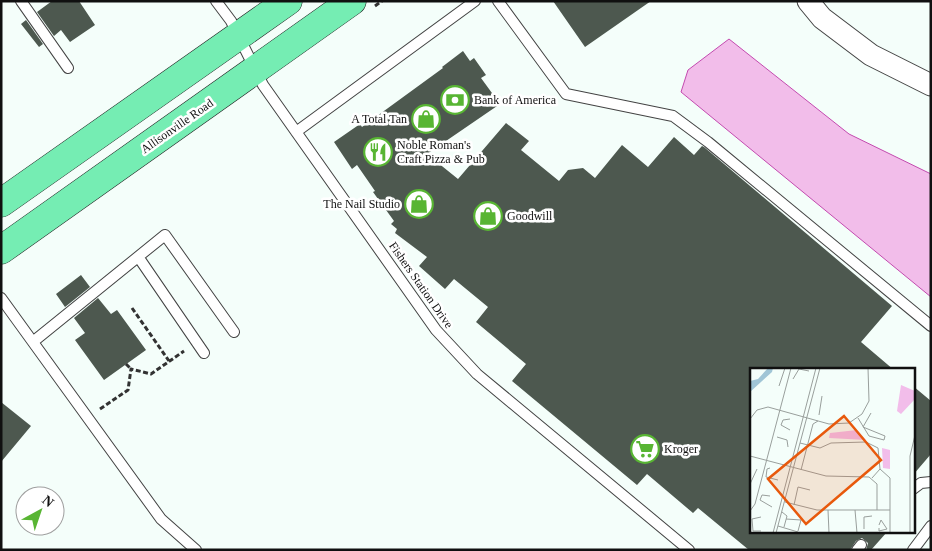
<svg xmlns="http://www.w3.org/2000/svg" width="932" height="551" viewBox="0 0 932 551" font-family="Georgia,serif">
	<rect width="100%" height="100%" fill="#f4fefa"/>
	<path fill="#f2bdea" stroke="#c34aaf" d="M729 39 849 134 931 174V297L681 92 688 70Z"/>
	<path fill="#4d584f" d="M52 1H79L95 25 70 42 61 30 54 36 37 12Z
		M553 1H651L585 47Z
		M26 20 43 44 39 47 21 24Z
		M463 51 470 61 474 58 486 75 481 78 500 104 427 154 458 179 506 123 529 141 521 150 559 181 568 170 583 168 595 178 622 145 648 167 674 137 694 155 702 146 704 147 892 306 861 342 894 370H751V532H887L871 550H866L868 543 862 538 856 541 850 550H749L698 508 693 513 647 474 637 485 512 381 526 364 476 322 488 307 454 279 445 289 419 266 427 257 395 233 397 229 391 224 394 221 373 192 375 191 357 165 352 169 334 142 360 124 362 127 443 68 442 67Z
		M81 275 90 287 65 307 56 294Z
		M98 298 111 314 117 310 146 350 104 380 75 340 85 333 74 318Z
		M913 386 931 401V454L913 475Z
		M1 402 31 426 1 462Z"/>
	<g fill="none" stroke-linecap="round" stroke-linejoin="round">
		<defs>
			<path id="service" d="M21 1 68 68
				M216 1 231 21 263 85 436 330 477 374 689 550
				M498 1 566 94 673 116 708 142 931 326
				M296 132 475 1
				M139 258 204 353
				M1 298 161 519 196 550
				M34 341 165 235 234 332
				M913 489 921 483 931 482
				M857 550 861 545
				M913 550 931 526"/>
			<path id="minor" d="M808 1 822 18 871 55 931 85"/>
			<path id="primary" d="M1 203 288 1
				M1 250 352 1"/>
		</defs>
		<use href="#service" stroke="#434343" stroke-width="12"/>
		<use href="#minor" stroke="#434343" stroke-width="23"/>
		<use href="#primary" stroke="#212121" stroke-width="29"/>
		<path stroke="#323232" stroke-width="3" stroke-dasharray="5 2.5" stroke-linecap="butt" d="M375 6 382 1
			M132 308 169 361
			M126 364 131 369
			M100 409 128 390 131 369 151 374 184 351"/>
		<use href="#service" stroke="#fff" stroke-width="10"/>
		<use href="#minor" stroke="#fff" stroke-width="21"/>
		<use href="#primary" stroke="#75edb3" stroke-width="28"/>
	</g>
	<defs>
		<symbol id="bank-ring" viewBox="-11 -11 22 22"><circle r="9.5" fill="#fff" stroke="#58b533" stroke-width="1.5"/><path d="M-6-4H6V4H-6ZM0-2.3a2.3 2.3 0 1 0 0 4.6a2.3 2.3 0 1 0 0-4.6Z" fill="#58b533"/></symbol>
		<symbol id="shop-ring" viewBox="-11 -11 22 22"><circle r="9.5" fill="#fff" stroke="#58b533" stroke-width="1.5"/><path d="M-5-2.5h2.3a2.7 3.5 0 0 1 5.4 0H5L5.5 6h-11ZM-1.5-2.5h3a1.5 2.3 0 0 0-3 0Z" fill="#58b533"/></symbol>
		<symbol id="restaurant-ring" viewBox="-11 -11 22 22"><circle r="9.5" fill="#fff" stroke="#58b533" stroke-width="1.5"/><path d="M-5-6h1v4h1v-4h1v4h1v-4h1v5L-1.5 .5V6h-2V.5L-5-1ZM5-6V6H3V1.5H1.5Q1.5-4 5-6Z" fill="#58b533"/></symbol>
		<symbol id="supermarket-ring" viewBox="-11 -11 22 22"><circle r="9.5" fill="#fff" stroke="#58b533" stroke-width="1.5"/><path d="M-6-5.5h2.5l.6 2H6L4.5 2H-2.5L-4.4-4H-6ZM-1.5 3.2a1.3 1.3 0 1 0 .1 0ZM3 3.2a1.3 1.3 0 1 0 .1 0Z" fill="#58b533"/></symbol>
	</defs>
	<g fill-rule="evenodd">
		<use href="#bank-ring" x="439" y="84" width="32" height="32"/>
		<use href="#shop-ring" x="410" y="103" width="32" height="32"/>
		<use href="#restaurant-ring" x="362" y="136" width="32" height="32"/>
		<use href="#shop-ring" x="403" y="188" width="32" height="32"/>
		<use href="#shop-ring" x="472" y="200" width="32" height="32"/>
		<use href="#supermarket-ring" x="629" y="433" width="32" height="32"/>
	</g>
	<g text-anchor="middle" stroke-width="5" stroke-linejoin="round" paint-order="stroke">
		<g font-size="12" fill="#101010" stroke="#fff" text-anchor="start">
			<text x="474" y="104">Bank of America</text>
			<text x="407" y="123" text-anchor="end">A Total Tan</text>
			<text x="397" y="149">Noble Roman's<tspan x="397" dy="14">Craft Pizza &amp; Pub</tspan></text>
			<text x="400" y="208" text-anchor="end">The Nail Studio</text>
			<text x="507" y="220">Goodwill</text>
			<text x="664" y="453">Kroger</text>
		</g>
		<g font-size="12" fill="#101010" stroke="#fff">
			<text transform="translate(177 126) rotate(-35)" y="4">Allisonville Road</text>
			<text transform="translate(421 285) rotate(55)" y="4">Fishers Station Drive</text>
		</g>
	</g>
	<g transform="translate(750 368)">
		<rect width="165" height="165" fill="#f4fefa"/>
		<path d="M18 0H23L22 4 0 24V13L8 11Z" fill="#a0c5d6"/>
		<path d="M151 17 165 23V31L151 46 147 43ZM107 62 116 72 79 70 80 65ZM132 80 140 82V101L133 100Z" fill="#f2bdea"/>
		<path fill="none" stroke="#999f9c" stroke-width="1" d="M43 11 49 1 59 3M29 18 35 0M69 47 72 28M108 50 119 68 134 72 135 68 113 59 121 45M0 51 7 42 18 39 79 56 99 55 112 46 119 33 118 0M40 51 33 52 31 57 40 62M27 69 37 72 38 79M50 75 70 80 81 75 116 74 128 80 130 101M0 88 76 108 119 109 127 116V142M20 100 17 101 16 109 28 112M51 102 63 56 68 53M122 110 130 101 140 110V165M0 116 7 101M20 128 12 127 10 132 22 139M35 134 67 142H140M44 137 48 119 60 122M78 142 79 165M105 142 107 165M0 143 5 136 41 0M32 144 37 148 34 159M36 151 51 152 48 163M129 157 131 152 137 161 129 163V160M28 158 48 164M114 161V149L122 148M11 163H3L2 151 11 149M23 165 66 0M26 165 70 0M160 165V88L165 67"/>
		<path fill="#e8590c" fill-opacity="0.15" stroke="#e8590c" stroke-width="2.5" d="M94 48 131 92 56 156 18 111Z"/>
		<rect width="165" height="165" fill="none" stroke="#101010" stroke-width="2.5"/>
	</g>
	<rect width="932" height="551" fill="none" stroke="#101010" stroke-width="5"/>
	<g transform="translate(40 511) rotate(40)"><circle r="24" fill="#ffffff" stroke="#9f9f9f"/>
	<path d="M0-4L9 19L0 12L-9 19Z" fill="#58b533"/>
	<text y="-8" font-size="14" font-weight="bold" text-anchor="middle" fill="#101010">N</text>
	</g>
</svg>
